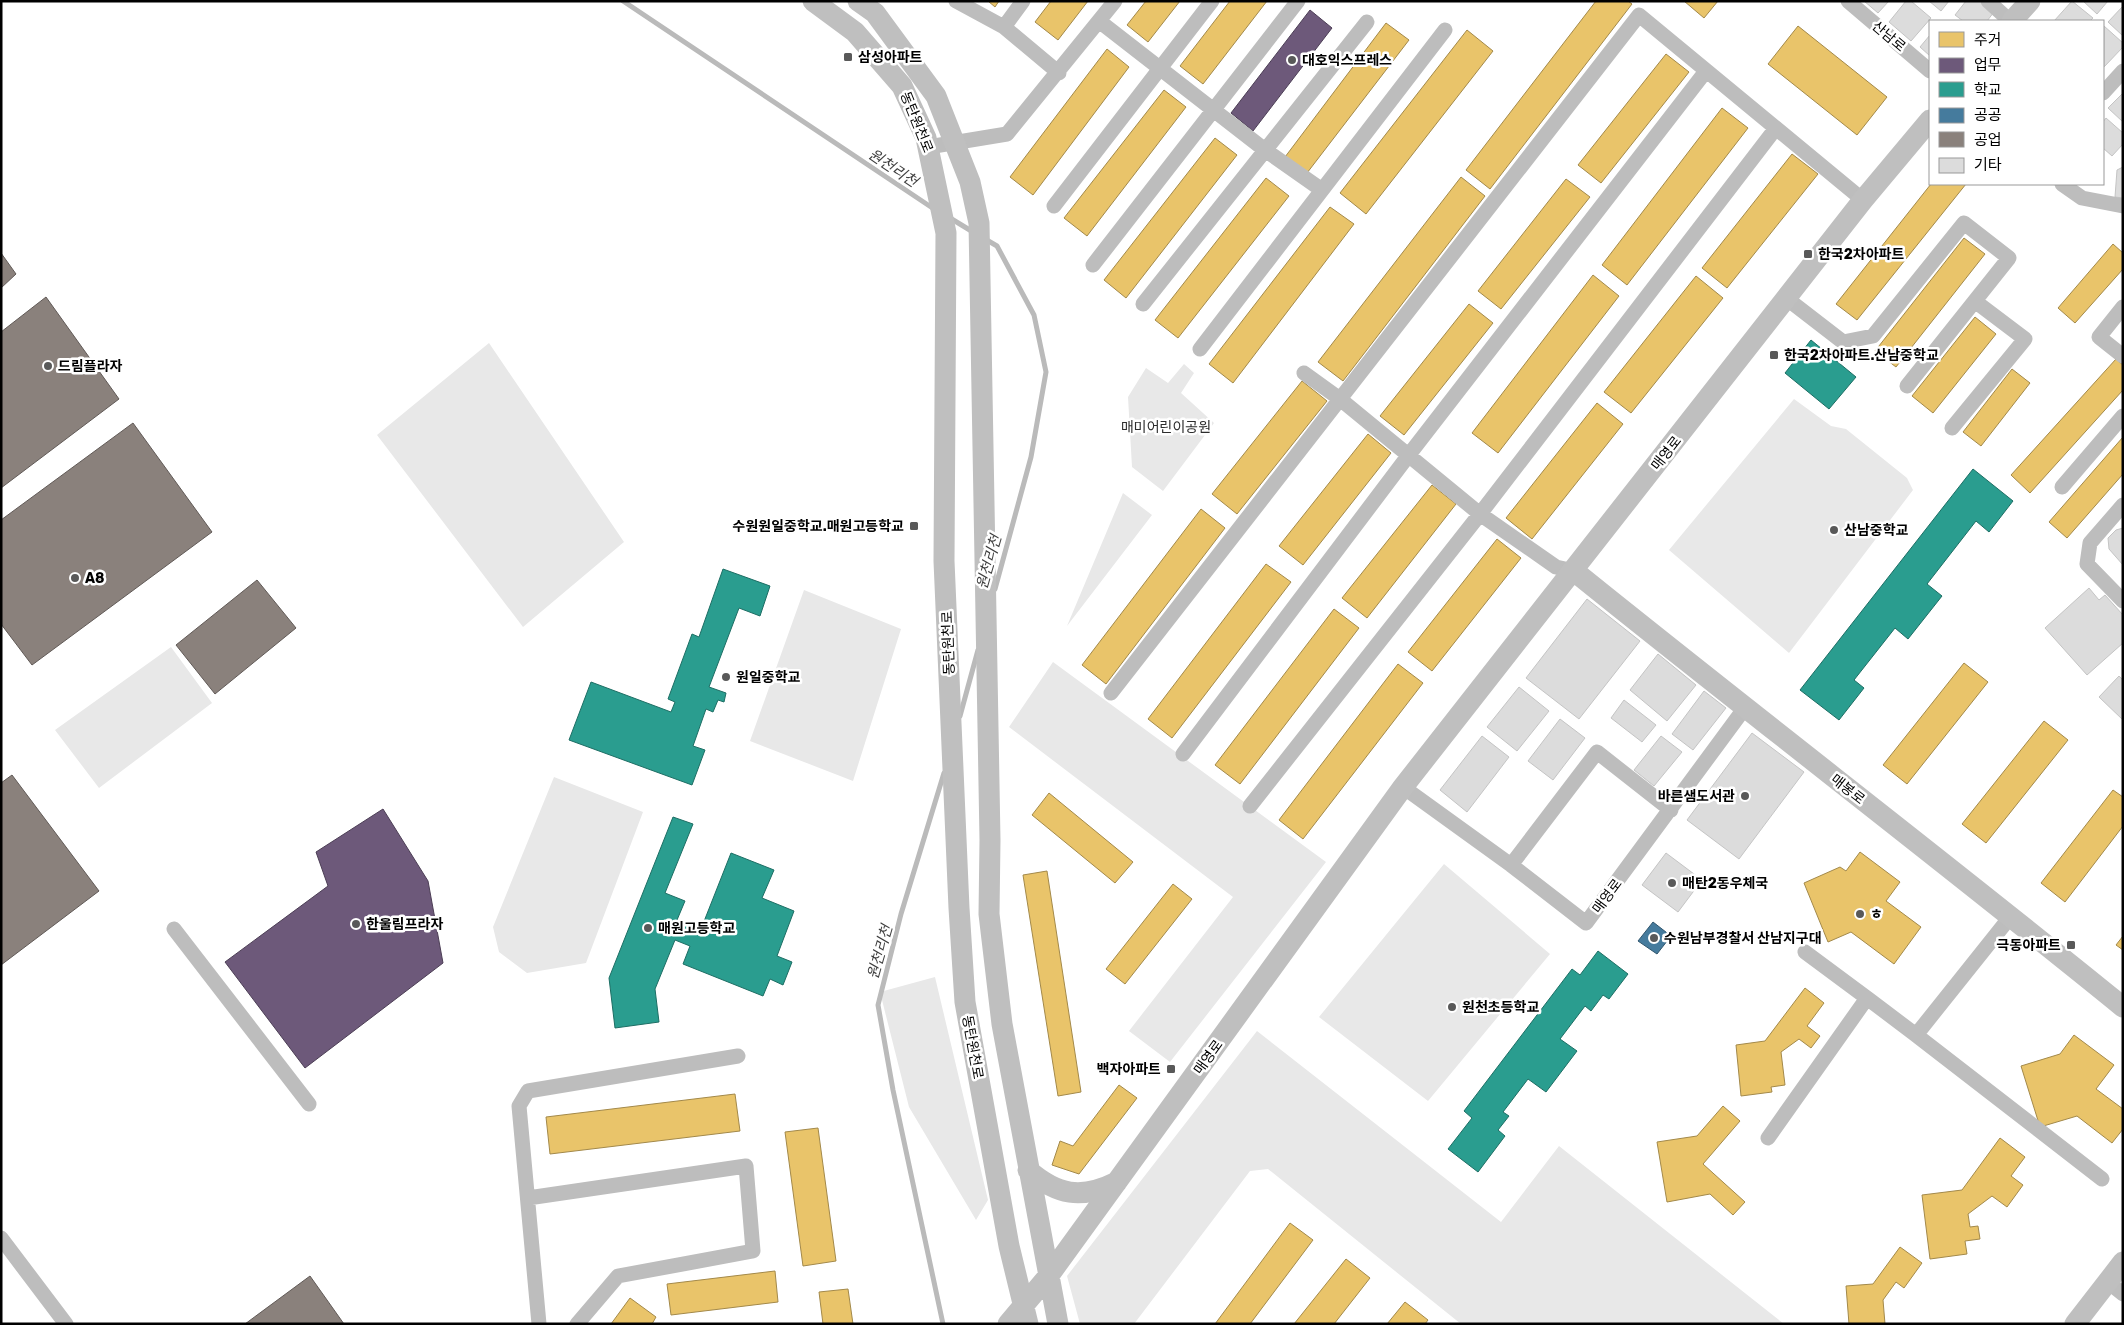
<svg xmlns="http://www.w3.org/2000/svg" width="2124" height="1325" viewBox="0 0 2124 1325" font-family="Rubik,'Noto Sans KR',sans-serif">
	<rect width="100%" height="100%" fill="#fff"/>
	<path fill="#e8e8e8" d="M489 343 624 542 523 627 377 435Z
		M1184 364 1194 373 1181 393 1214 423 1163 491 1132 467 1128 397 1146 368 1168 383Z
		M1794 399 1831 426 1846 429 1907 478 1913 490 1789 653 1669 550Z
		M1123 493 1152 515 1067 626Z
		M804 590 901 629 853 781 750 741Z
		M171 647 212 703 99 788 55 730Z
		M1053 662 1326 862 1170 1062 1129 1031 1233 897 1009 727Z
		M554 777 643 812 586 963 527 973 499 952 493 927Z
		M1444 864 1550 954 1428 1101 1319 1017Z
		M935 977 988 1200 976 1220 909 1107 880 992Z
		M1257 1031 1501 1222 1559 1146 1784 1324H1461L1268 1169 1250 1171 1134 1324H1080L1067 1276Z"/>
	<path fill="#e9c46a" stroke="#a3894a" d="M988 1H999L995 7Z
		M1051 1H1088L1058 40 1035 22Z
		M1146 1H1180L1148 42 1127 25Z
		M1230 1H1267L1203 84 1180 66Z
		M1596 1H1628L1632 4 1490 189 1466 170Z
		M1684 1H1718L1704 18Z
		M1386 23 1409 40 1307 173 1285 157Z
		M1798 26 1887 97 1857 135 1768 64Z
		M1467 30 1493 51 1366 214 1340 193Z
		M1107 49 1129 67 1033 195 1010 177Z
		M1666 54 1689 72 1601 183 1578 165Z
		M1164 90 1186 107 1087 236 1064 218Z
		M1722 108 1748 128 1627 285 1602 265Z
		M1215 138 1237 155 1126 298 1104 280Z
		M1792 154 1818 174 1727 288 1702 268Z
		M1461 177 1485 196 1343 381 1318 362Z
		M1266 178 1289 196 1178 338 1155 320Z
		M1566 179 1590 197 1501 309 1478 291Z
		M1931 184H1966L1857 320 1836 304Z
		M1330 207 1354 224 1233 383 1209 364Z
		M1964 238 1985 254 1896 367 1875 351Z
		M2113 244 2123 253V269L2075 323 2058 308Z
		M1593 275 1619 296 1498 453 1472 433Z
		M1696 276 1723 298 1631 413 1604 392Z
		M1469 304 1493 323 1404 435 1380 416Z
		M1975 317 1996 334 1933 413 1912 396Z
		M2116 359 2123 365V390L2030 493 2011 475Z
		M2012 369 2030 383 1981 446 1963 432Z
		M1302 381 1327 401 1237 514 1212 494Z
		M1597 403 1623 424 1532 539 1506 518Z
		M1368 434 1391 453 1303 565 1279 546Z
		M2123 437V474L2067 538 2049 522Z
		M1432 485 1456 504 1367 618 1342 598Z
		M1201 509 1225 528 1106 684 1082 665Z
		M1497 539 1521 558 1432 671 1408 652Z
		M1266 564 1291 582 1172 738 1148 719Z
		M1334 609 1359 628 1240 784 1215 765Z
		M1964 663 1988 682 1907 784 1883 765Z
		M1398 664 1423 683 1303 839 1279 820Z
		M2044 721 2068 740 1986 843 1962 824Z
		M2113 790 2123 797V826L2065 902 2041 883Z
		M1049 793 1133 862 1115 883 1032 815Z
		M1860 852 1900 882 1886 901 1921 927 1894 964 1851 932 1828 942 1804 883 1840 867 1846 871Z
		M1047 871 1081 1092 1058 1096 1023 875Z
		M1173 884 1192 899 1125 984 1106 969Z
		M2123 936V950L2116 945Z
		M1805 988 1824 1003 1807 1026 1820 1036 1811 1048 1799 1039 1781 1052 1785 1085 1771 1087 1772 1092 1741 1096 1736 1045 1765 1041Z
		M2074 1035 2114 1065 2096 1089 2123 1109V1129L2112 1143 2077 1116 2040 1127 2021 1066 2060 1054Z
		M1119 1085 1137 1098 1079 1174 1052 1165 1060 1141 1073 1146Z
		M735 1094 740 1131 550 1154 546 1117Z
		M1723 1106 1740 1121 1703 1164 1745 1202 1733 1215 1710 1194 1667 1202 1657 1142 1697 1136Z
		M818 1128 836 1261 803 1266 785 1132Z
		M2000 1138 2025 1157 2011 1176 2023 1185 2007 1207 1992 1196 1968 1214 1970 1227 1978 1226 1980 1239 1965 1241 1967 1254 1930 1259 1922 1195 1962 1190Z
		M1290 1223 1313 1240 1250 1324H1215Z
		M1900 1247 1922 1263 1904 1288 1896 1282 1883 1300 1885 1324H1849L1846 1286 1873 1284Z
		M1346 1259 1370 1278 1334 1324H1294Z
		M775 1271 778 1302 671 1315 667 1284Z
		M848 1289 853 1324H823L819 1292Z
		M630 1298 656 1317 652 1324H611Z
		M1405 1302 1428 1320 1425 1324H1387Z"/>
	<path fill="#6d597a" stroke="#4c3e55" d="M1310 10 1332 28 1253 131 1231 113Z
		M383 809 428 881 443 963 305 1068 225 962 328 886 316 852Z"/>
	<path fill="#2a9d8f" stroke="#1d6e64" d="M1811 340 1856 377 1829 409 1785 373Z
		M1973 469 2013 501 1989 532 1976 521 1927 584 1942 596 1908 639 1895 628 1854 680 1864 688 1839 720 1800 690Z
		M723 569 770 586 760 616 739 608 709 687 726 693 724 702 718 700 713 712 706 709 693 746 705 750 692 785 569 740 591 682 671 712 675 702 668 699 692 634 699 637Z
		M673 817 693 824 665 893 685 901 677 920 701 929 731 853 774 870 762 898 794 911 777 956 792 962 783 985 770 979 763 996 683 964 690 946 675 940 655 989 659 1022 615 1028 609 978Z
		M1598 951 1628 974 1609 999 1603 995 1591 1011 1585 1006 1560 1039 1577 1051 1546 1092 1528 1079 1503 1112 1509 1116 1498 1130 1505 1136 1478 1172 1448 1149 1472 1118 1464 1111 1572 969 1580 975Z"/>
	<path fill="#457b9d" stroke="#30566e" d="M1653 922 1671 936 1657 954 1638 941Z"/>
	<path fill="#8a817c" stroke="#615a57" d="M1 253 16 274 1 288Z
		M46 297 119 399 1 488V332Z
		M133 423 212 532 32 665 1 624V520Z
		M257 580 296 628 215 694 176 645Z
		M12 775 99 891 1 965V783Z
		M310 1276 344 1324H245Z"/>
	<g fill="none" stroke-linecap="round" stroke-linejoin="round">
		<path stroke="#bababa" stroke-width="5" d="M623 1 934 209
			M950 218 973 232
			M985 239 997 246 1034 315 1046 372 1031 457 995 589
			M960 716 978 650
			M943 1324 893 1090 878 1005 901 914 944 773"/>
	</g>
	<path fill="#dcdcdc" stroke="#c4c4c4" d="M1864 1H1889L1878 13Z
		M1906 1H1911L1931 18 1911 41 1889 22Z
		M1929 1H1949L1941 11Z
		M1966 1H1981L1994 12 1987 21H1963L1955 15Z
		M2072 1 2093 18 2090 21H2054Z
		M2083 1H2108L2097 14Z
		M2123 6V36L2108 22Z
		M2104 26 2123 43V47L2104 67Z
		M1930 35V56L1920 47Z
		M2123 93V122L2108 108Z
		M2106 118 2123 133V144L2112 156 2103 148V122Z
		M2123 167V198L2115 197 2117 170Z
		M2123 528V565L2109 549 2108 538 2116 530Z
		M2089 588 2099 600 2105 595 2123 615V643L2087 675 2045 628Z
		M1587 599 1640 641 1579 719 1526 678Z
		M1658 654 1696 685 1667 721 1630 690Z
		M2119 676 2123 680V720L2099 697Z
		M1519 687 1549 711 1517 751 1487 727Z
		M1704 691 1726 708 1693 750 1672 734Z
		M1624 700 1656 725 1642 742 1611 718Z
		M1560 719 1585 738 1553 780 1528 761Z
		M1752 733 1804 772 1739 859 1687 820Z
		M1482 736 1509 757 1467 812 1440 790Z
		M1661 736 1682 752 1654 786 1634 770Z
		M1666 853 1702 880 1678 912 1642 885Z"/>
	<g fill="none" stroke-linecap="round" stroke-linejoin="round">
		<path stroke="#bdbdbd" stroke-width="15" d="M956 1 1004 27 1059 73
			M1848 1 1930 71
			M1988 1 2010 21
			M1099 21 1265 150 1322 190
			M1004 27 1023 1
			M2103 93 2123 71
			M928 147 1007 134 1115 1
			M2062 184 2082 198 2123 206
			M1054 206 1212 1
			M1093 265 1298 1
			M1786 298 1843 342 1873 336 1964 223 2009 258 1907 386
			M1143 304 1367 22
			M2123 307 2099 337 2123 356
			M1200 349 1445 30
			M1304 373 1340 399 1639 15 1863 200
			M1952 428 2025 339 1976 302
			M2062 487 2123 416
			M2123 505 2090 543 2087 564 2123 601
			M1111 693 1340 399 1480 514 1556 567 1574 571
			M1183 754 1408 456 1706 71
			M1403 787 1511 865 1586 923 1744 709
			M1250 806 1480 514 1776 128
			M1511 865 1597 752 1671 810
			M2011 916 1916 1035 2102 1179
			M174 929 309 1104
			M1805 952 1867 998
			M1768 1138 1867 998 1916 1035
			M528 1198 746 1166 753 1251 618 1276 577 1324
			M1 1238 66 1324
			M2108 1282 2123 1294
			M539 1324 519 1106 528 1091 738 1056"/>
		<path stroke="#bfbfbf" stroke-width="21" d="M813 1 855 32 902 86 926 138 946 233 944 561 959 908 965 1002 1009 1246 1028 1324
			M858 1 875 13 936 96 970 182 979 223 990 840 989 914 1002 1024 1058 1324
			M2012 21 2030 1
			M1574 571C1756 718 1941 859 2123 1007
			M1028 1170C1057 1195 1081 1200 1117 1182
			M1008 1324 1050 1274 1403 787 1863 200 1930 120
			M2075 1324 2123 1262"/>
	</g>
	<g fill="#595959" stroke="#fff" stroke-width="2">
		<rect x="843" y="52" width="10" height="10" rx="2.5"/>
		<circle cx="1292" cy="60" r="5"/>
		<rect x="1803" y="249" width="10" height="10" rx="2.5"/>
		<rect x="1769" y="350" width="10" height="10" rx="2.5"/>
		<circle cx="48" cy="366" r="5"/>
		<rect x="909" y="521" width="10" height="10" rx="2.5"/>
		<circle cx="1834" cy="530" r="5"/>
		<circle cx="75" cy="578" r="5"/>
		<circle cx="726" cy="677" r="5"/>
		<circle cx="1745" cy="796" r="5"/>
		<circle cx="1672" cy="883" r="5"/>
		<circle cx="1860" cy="914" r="5"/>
		<circle cx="356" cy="924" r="5"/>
		<circle cx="648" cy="928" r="5"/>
		<circle cx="1654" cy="938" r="5"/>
		<rect x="2066" y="940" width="10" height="10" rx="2.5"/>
		<circle cx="1452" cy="1007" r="5"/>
		<rect x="1166" y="1064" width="10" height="10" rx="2.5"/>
	</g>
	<g text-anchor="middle" stroke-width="5" stroke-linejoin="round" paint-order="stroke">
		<g font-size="14" fill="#000" stroke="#fff">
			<text transform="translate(1889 36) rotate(40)" y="5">산남로</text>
			<text transform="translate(917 122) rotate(68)" y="5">동탄원천로</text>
			<text transform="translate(1666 453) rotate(-52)" y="5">매영로</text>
			<text transform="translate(948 643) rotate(-92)" y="5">동탄원천로</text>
			<text transform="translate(1848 789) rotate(38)" y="5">매봉로</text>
			<text transform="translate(1607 896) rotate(-53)" y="5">매영로</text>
			<text transform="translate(973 1047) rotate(80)" y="5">동탄원천로</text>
			<text transform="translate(1208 1057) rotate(-54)" y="5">매영로</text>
		</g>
		<g font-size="14" font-weight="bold" fill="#000" stroke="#fff" text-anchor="start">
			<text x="858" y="62">삼성아파트</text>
			<text x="1302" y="65">대호익스프레스</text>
			<text x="1818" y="259">한국2차아파트</text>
			<text x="1784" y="360">한국2차아파트.산남중학교</text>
			<text x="58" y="371">드림플라자</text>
			<text x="904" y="531" text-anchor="end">수원원일중학교.매원고등학교</text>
			<text x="1844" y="535">산남중학교</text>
			<text x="85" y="583">A8</text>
			<text x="736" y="682">원일중학교</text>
			<text x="1735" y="801" text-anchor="end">바른샘도서관</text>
			<text x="1682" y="888">매탄2동우체국</text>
			<text x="1870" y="919">ㅎ</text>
			<text x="366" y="929">한울림프라자</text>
			<text x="658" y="933">매원고등학교</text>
			<text x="1664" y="943">수원남부경찰서 산남지구대</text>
			<text x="2061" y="950" text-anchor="end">극동아파트</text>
			<text x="1462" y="1012">원천초등학교</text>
			<text x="1161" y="1074" text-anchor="end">백자아파트</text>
		</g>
		<g font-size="14" fill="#2d2d2d" stroke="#fff">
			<text x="1166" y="432">매미어린이공원</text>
		</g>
		<g font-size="15" font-style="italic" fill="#3e3e3e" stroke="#fff">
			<text transform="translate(893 168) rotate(34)" y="5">원천리천</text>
			<text transform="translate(989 562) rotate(-74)" y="5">원천리천</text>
			<text transform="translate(880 952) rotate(-74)" y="5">원천리천</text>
		</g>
	</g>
	<rect width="2124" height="1325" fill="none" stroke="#000000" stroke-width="5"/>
	<rect x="1929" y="20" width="175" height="165" fill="#ffffff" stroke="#999999"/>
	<rect x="1939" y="32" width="25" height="15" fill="#e9c46a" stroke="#999999"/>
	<text x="1974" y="45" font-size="15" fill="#000000">주거</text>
	<rect x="1939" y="58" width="25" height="15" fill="#6d597a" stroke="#999999"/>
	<text x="1974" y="70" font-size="15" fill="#000000">업무</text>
	<rect x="1939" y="82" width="25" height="15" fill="#2a9d8f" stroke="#999999"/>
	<text x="1974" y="95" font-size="15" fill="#000000">학교</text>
	<rect x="1939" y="108" width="25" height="15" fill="#457b9d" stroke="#999999"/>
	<text x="1974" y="120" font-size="15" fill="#000000">공공</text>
	<rect x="1939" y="132" width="25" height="15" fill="#8a817c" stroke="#999999"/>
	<text x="1974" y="145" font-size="15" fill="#000000">공업</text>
	<rect x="1939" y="158" width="25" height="15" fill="#dcdcdc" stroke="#999999"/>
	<text x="1974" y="170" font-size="15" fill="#000000">기타</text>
</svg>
